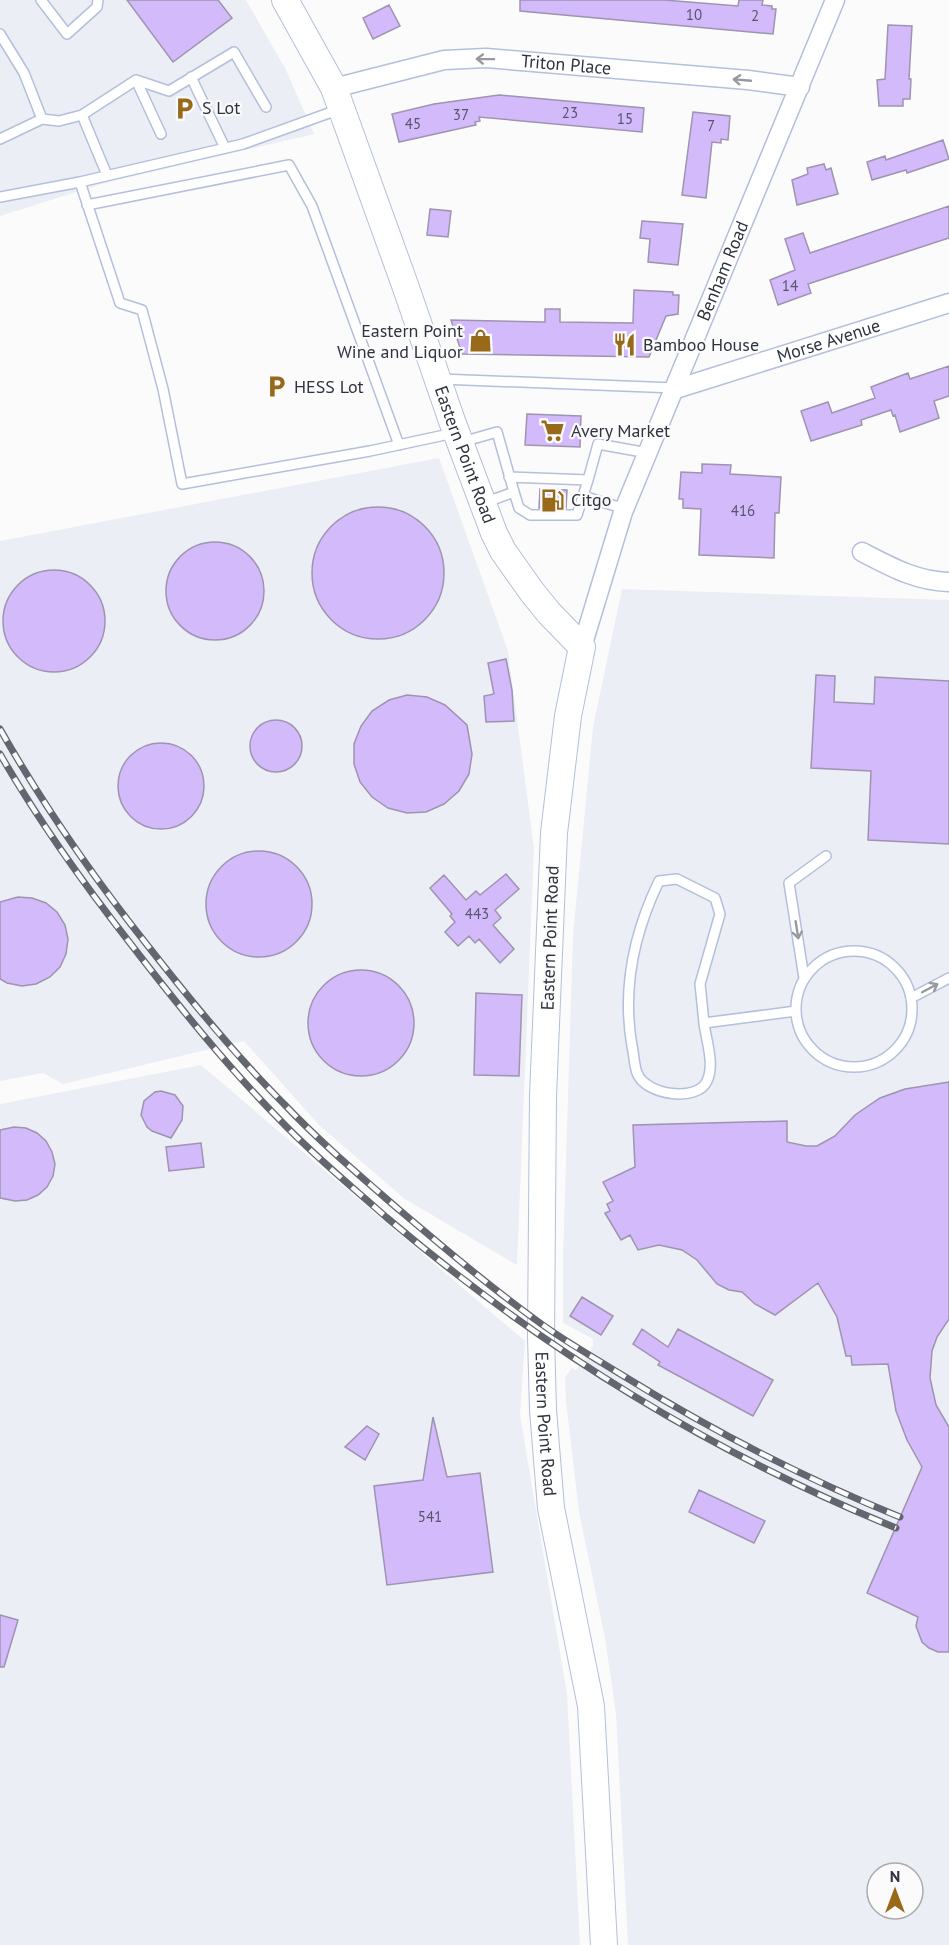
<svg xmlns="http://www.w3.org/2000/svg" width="949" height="1945" viewBox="0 0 949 1945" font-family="'PT Sans',sans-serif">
	<rect width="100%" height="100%" fill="#fbfbfb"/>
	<path fill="#ebeef5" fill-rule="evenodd" d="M0 0H246L286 70 314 134 108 182 0 216Z
		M439 458 508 651 534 848 517 1265 405 1199 320 1126 244 1041 63 1084 43 1073 0 1081V541Z
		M622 589 949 600V1945H628L616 1714 605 1638 579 1512 566 1401 565 1377 572 1368 576 1370 581 1363 593 1346V1339L563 1323V1257L573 935 593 727ZM877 1873H913V1909H877Z
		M201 1065 525 1341 520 1415 567 1694 580 1945H0V1104Z"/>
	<path fill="#d2bafb" stroke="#9e94b0" stroke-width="1.5" d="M127 0H218L232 18 173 62Z
		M520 0H664L738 6 739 0H763L762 5 772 6V9H776L773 34 520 11Z
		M389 5 400 26 373 39 363 18Z
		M888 25 912 26 909 79H911L910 99H903V106H879L877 80 885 79Z
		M499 95 644 108 642 132 479 117 480 121 475 122 476 125 399 142 392 114 434 104Z
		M693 112 730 116 728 140 721 139V143L712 142 706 198 682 195Z
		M943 140 949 159 907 173 906 170 872 180 867 162 885 156 886 160Z
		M824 164 826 170 831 168 838 194 797 205 792 180 808 174 807 168Z
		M949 206V238L808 284 811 293 778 305 770 280 795 270 785 239 803 233 810 253Z
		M430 209 451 211 448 237 427 235Z
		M642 221 683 224 678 265 648 262 650 239 640 238Z
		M634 290 673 292V295H679L678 314 666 316 649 357 462 354 451 320 545 322V309H560V322L633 323Z
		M949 366V396L934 401 939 418 900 432 895 415 893 416 891 410 861 420 862 425 811 441 801 411 828 402 832 413 875 398 871 387 908 373 910 379Z
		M527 414 581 416 580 447 525 445Z
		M702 464 731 465 730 474 781 477 779 513H775L774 558 699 555 701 509 683 508V499H679L681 472 702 473Z
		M540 489 567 490 566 508H539Z
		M312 573a66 66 0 1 1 132 0a66 66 0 1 1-132 0Z
		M166 591a49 49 0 1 1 98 0a49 49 0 1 1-98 0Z
		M3 621a51 51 0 1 1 102 0a51 51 0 1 1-102 0Z
		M506 659 512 690 514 721 486 722 484 696 494 694 488 663Z
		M816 675 835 676 834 702 874 704 875 677 949 681V844L868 840 871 771 811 768Z
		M407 695 427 697 445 705 467 725 472 754 469 774 459 791 444 804 426 812 407 813 388 808 372 797 360 782 354 764V744L361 726 372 711 389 700Z
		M250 746a26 26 0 1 1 52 0a26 26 0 1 1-52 0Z
		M118 786a43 43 0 1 1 86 0a43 43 0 1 1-86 0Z
		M206 904a53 53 0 1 1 106 0a53 53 0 1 1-106 0Z
		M506 874 519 889 495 910 501 918 493 925 514 949 500 963 479 939 475 943 469 936 458 946 445 932 455 922 450 916 452 914 430 888 444 875 466 900 476 891 480 895Z
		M18 897 32 898 46 903 57 912 65 925 68 939 66 954 60 967 50 977 36 984 22 986 7 983 0 979V902Z
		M308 1023a53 53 0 1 1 106 0a53 53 0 1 1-106 0Z
		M476 993 522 995 519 1076 474 1075Z
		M949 1082V1319L937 1337 932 1351 930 1378 936 1405 949 1427V1652H938L929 1648 922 1642 916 1626 918 1617 867 1593 922 1467 907 1440 896 1411 888 1364 852 1365 851 1356H846L837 1317 818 1283 775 1315 755 1304 742 1292 729 1290 717 1284 697 1260 682 1250 659 1245 638 1250 630 1235 621 1240 605 1213 610 1211 607 1204 613 1201 603 1182 635 1167 633 1125 787 1121V1142L806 1146H817L835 1136 855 1115 880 1098 905 1089Z
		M161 1091 175 1095 183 1106 182 1120 171 1138 152 1131 147 1127 141 1115 144 1101 155 1092Z
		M14 1127 26 1128 37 1133 46 1141 52 1152 55 1164 53 1176 47 1187 38 1195 27 1200 15 1201 0 1198V1130Z
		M201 1143 204 1167 169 1171 166 1147Z
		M582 1297 613 1316 601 1335 570 1316Z
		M642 1329 668 1347 678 1329 773 1380 753 1416 658 1365 660 1362 633 1344Z
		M433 1417 447 1477 480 1473 493 1572 387 1585 374 1486 423 1480Z
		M367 1426 379 1434 365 1460 345 1447Z
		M699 1490 765 1521 754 1543 689 1512Z
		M0 1615 18 1620 4 1667H0Z"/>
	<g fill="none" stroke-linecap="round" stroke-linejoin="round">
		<defs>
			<path id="service" d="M41 0 67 34 97 7 98 0
				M0 34 24 73 42 119
				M191 77 225 148
				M136 80 161 134
				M0 139 42 119 59 121 82 115
				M107 175 82 115 136 80 169 91 234 52 266 107
				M80 182 120 303 142 310 163 389 182 484 370 451 454 433
				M0 197 80 182 243 144 340 109
				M87 205 289 165 312 206 399 445
				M440 379 675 388
				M462 442 497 432 514 492 484 503
				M509 477 588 480 598 444 648 453
				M514 492 519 508 530 515H577L588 480
				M583 496 625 509
				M796 1009a58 58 0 1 1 116 0a58 58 0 1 1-116 0Z
				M804 978 789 883 826 856
				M911 998 949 978
				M704 1023C706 1040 715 1064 707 1081 698 1102 646 1096 637 1073 634 1065 634 1054 632 1046 622 989 634 933 659 881L677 879 715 898 720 914 700 984 704 1023 796 1011"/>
			<g id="minor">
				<path id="s1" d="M334 88 444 60 486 58 748 80 800 87"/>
				<path id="s2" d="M676 389 949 303"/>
				<path d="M862 552C891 567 916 581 949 582"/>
				<path id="s3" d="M582 647 623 512 835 0"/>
			</g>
			<g id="secondary">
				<path id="s4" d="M285 0 334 88 405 285 452 421 494 533 503 551 532 592 549 613 582 647 568 716 554 833 543 1096 541 1336 543 1410 551 1508 591 1706 604 1945"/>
			</g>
		</defs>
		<use href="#service" stroke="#b3bfdb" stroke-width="12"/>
		<use href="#minor" stroke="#b3bfdb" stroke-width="21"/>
		<use href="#secondary" stroke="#b3bfdb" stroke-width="28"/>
		<use href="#service" stroke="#fff" stroke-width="9"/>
		<use href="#minor" stroke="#fff" stroke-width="18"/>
		<use href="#secondary" stroke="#fff" stroke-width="26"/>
		<defs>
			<path id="rail" d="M0 729C43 805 94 878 148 946 191 1001 235 1055 284 1104 319 1141 358 1174 397 1208 443 1247 490 1287 540 1323 566 1342 595 1358 622 1375 711 1430 804 1478 900 1517
				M0 754C38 820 83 883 130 943 177 1004 225 1064 279 1119 312 1154 350 1185 386 1217 538 1346 710 1452 896 1528"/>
		</defs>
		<use href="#rail" stroke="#62666e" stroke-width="7"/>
		<use href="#rail" stroke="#fbfbfb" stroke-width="4.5" stroke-dasharray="14" stroke-linecap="butt"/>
	</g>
	<defs><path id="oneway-shaft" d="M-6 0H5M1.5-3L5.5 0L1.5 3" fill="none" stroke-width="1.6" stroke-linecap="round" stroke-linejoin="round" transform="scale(1.5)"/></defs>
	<g stroke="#96999e">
		<use href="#oneway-shaft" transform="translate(485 59) rotate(-179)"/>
		<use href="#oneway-shaft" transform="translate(742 80) rotate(-175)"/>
		<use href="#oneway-shaft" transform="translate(797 930) rotate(81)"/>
		<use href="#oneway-shaft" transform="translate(930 988) rotate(-28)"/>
	</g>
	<defs>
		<symbol id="parking-bare" viewBox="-9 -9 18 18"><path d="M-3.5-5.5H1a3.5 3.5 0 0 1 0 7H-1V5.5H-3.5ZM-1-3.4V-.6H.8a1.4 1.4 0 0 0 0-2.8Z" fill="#976918" stroke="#fbfbfb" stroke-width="2.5" paint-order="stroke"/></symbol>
		<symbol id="shop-bare" viewBox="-9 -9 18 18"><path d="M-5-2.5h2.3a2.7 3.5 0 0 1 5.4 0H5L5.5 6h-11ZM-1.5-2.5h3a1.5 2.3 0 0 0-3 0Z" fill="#976918" stroke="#fbfbfb" stroke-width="2.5" paint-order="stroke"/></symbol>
		<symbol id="restaurant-bare" viewBox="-9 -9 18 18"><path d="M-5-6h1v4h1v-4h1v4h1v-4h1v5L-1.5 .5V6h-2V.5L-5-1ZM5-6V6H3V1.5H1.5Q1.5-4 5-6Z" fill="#976918" stroke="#fbfbfb" stroke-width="2.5" paint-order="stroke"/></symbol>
		<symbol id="supermarket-bare" viewBox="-9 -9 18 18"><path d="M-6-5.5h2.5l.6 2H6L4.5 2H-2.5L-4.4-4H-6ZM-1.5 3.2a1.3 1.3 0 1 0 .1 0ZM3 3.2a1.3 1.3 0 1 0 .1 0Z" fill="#976918" stroke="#fbfbfb" stroke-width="2.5" paint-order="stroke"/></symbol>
		<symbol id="fuel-bare" viewBox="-9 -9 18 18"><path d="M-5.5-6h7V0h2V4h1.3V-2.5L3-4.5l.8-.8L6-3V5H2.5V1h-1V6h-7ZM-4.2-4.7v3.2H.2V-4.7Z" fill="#976918" stroke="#fbfbfb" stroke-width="2.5" paint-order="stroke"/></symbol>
	</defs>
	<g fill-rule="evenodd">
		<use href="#parking-bare" x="168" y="92" width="33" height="33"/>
		<use href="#shop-bare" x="464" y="324" width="33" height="33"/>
		<use href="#restaurant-bare" x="608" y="328" width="33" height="33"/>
		<use href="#parking-bare" x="260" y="370" width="33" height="33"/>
		<use href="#supermarket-bare" x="536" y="414" width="33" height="33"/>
		<use href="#fuel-bare" x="536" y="484" width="33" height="33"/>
	</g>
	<g text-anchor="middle" stroke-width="4.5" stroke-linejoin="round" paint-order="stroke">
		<g font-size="15" fill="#57556d">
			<text x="694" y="20">10</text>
			<text x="755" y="21">2</text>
			<text x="570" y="118">23</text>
			<text x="461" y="120">37</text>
			<text x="625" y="124">15</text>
			<text x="413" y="129">45</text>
			<text x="711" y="131">7</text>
			<text x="790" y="291">14</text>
			<text x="743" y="516">416</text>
			<text x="477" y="919">443</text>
			<text x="430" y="1522">541</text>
		</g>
		<g font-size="18" fill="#2e333e" stroke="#fbfbfb">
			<text dy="6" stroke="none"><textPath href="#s1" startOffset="236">Triton Place</textPath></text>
			<text dy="6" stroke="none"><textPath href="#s3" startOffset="402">Benham Road</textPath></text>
			<text dy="6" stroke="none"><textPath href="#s2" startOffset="160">Morse Avenue</textPath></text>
			<text dy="6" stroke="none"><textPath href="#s4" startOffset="490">Eastern Point Road</textPath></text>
			<text transform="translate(550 938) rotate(-88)" y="6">Eastern Point Road</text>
			<text dy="6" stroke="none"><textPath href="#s4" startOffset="1498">Eastern Point Road</textPath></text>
		</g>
		<g font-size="18" fill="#2e333e" stroke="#fbfbfb" text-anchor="start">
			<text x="202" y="114">S Lot</text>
			<text x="463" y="337" text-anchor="end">Eastern Point<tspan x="463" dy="21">Wine and Liquor</tspan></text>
			<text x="643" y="351">Bamboo House</text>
			<text x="294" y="393">HESS Lot</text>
			<text x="571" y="437">Avery Market</text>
			<text x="571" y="506">Citgo</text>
		</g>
	</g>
	<g transform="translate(895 1891)"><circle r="28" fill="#fbfbfb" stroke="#a9abaf" stroke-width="1.5"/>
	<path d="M0-4.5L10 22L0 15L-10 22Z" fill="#976918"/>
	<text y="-9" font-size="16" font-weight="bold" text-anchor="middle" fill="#2e333e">N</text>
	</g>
</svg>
